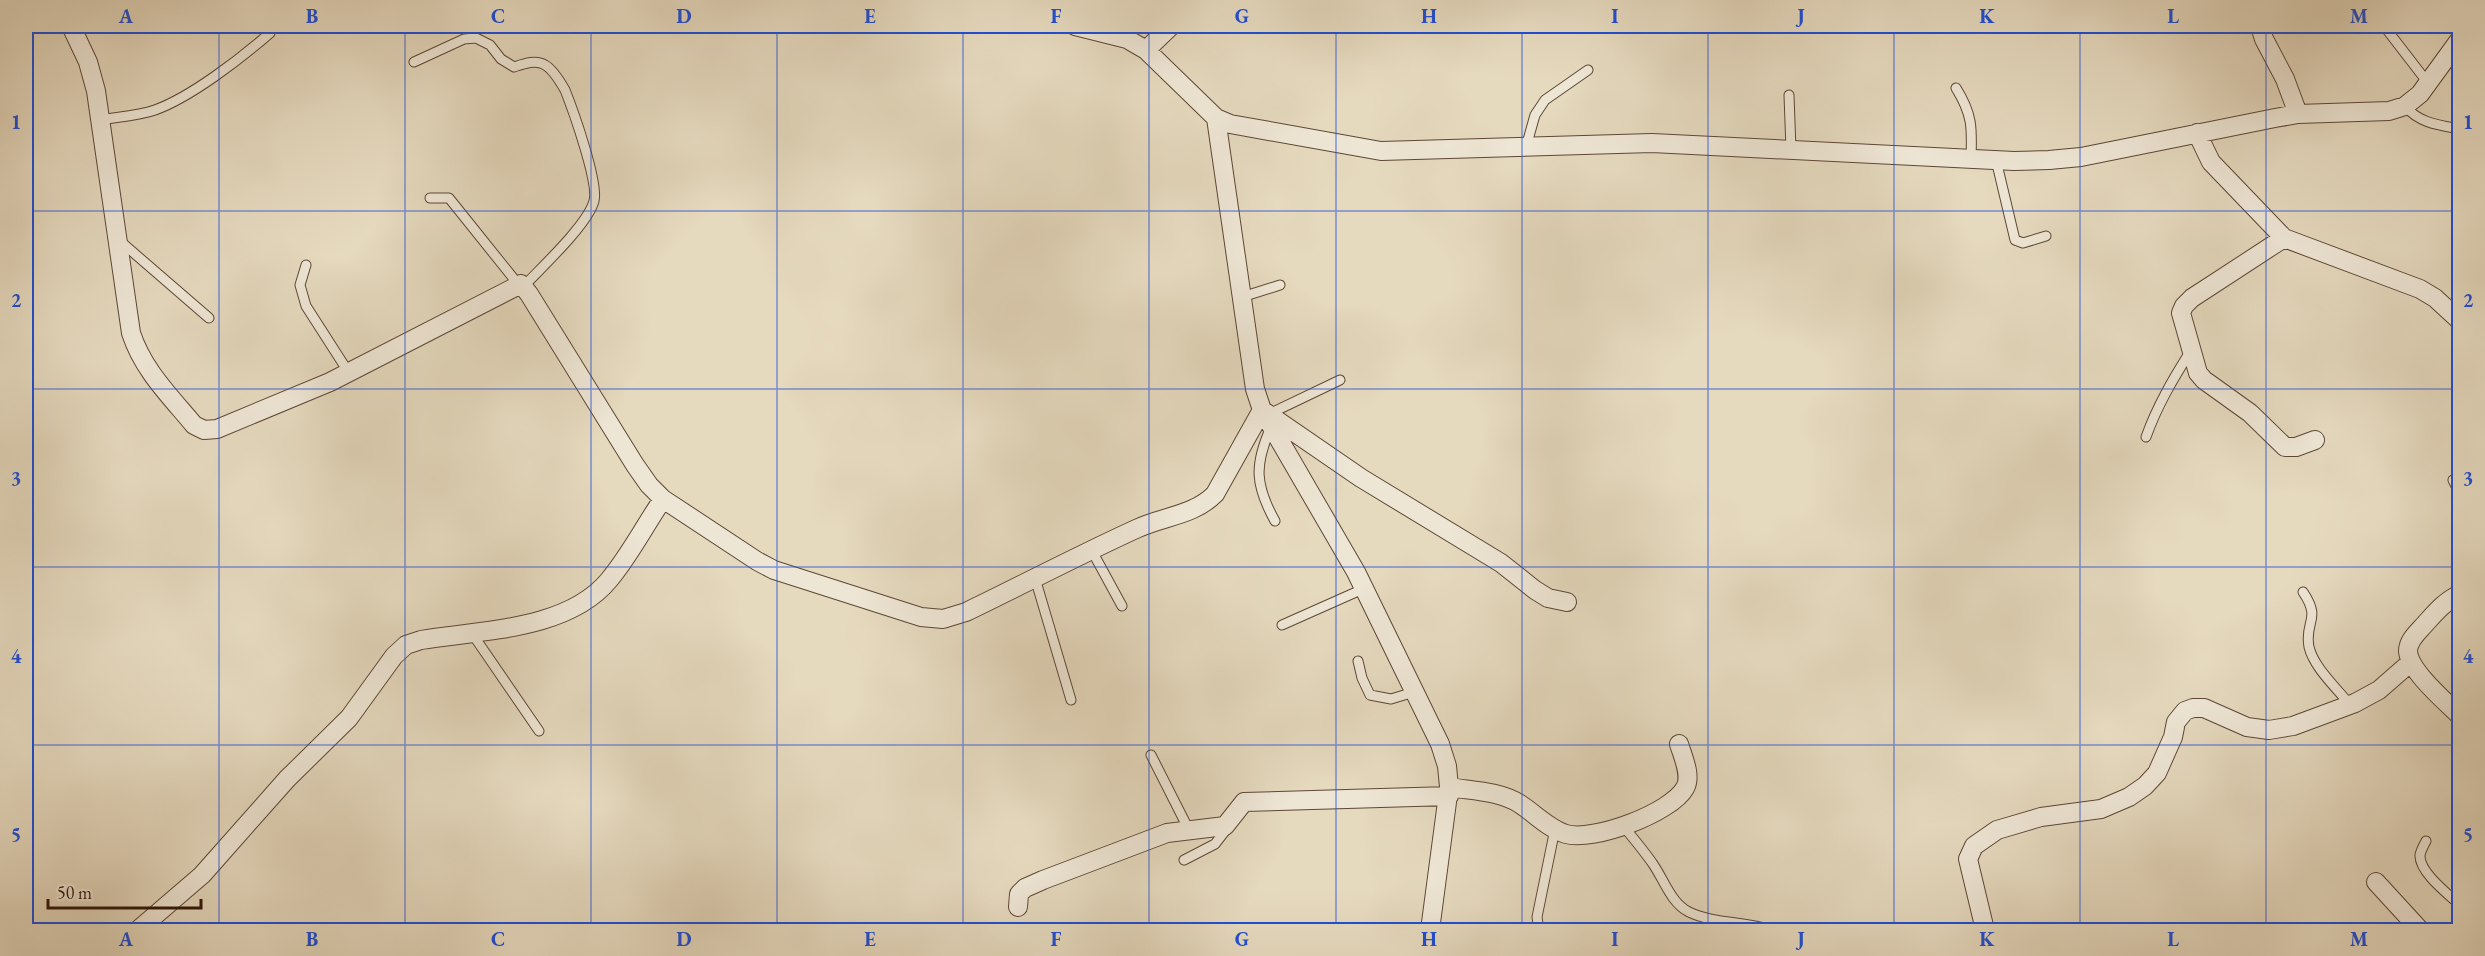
<svg xmlns="http://www.w3.org/2000/svg" width="2485" height="956" viewBox="0 0 2485 956" font-family="'EB Garamond',serif">
	<rect width="100%" height="100%" fill="#e5d9be"/>
	<filter id="stains"><feTurbulence type="fractalNoise" baseFrequency=".00333" numOctaves="4"/><feColorMatrix values="0 0 0 0 .2 0 0 0 0 .09 0 0 0 0 .02 0 0 0 .5 -.17"/></filter>
	<radialGradient id="worn" r=".72"><stop offset=".6" stop-color="#630" stop-opacity="0"/><stop offset="1" stop-color="#630" stop-opacity=".3"/></radialGradient>
	<g fill="none" stroke-linecap="round" stroke-linejoin="round">
		<defs>
			<path id="lane" d="M2384 26 2428 83
				M414 62 464 39 476 38 490 45 501 59 514 67C523 64 536 59 545 65 552 69 561 83 565 90 573 110 599 183 594 201 588 224 542 267 524 286
				M1956 88C1973 115 1972 129 1971 159
				M1789 95 1791 150
				M2405 106C2419 123 2438 125 2460 129
				M100 120C117 117 138 116 155 110 191 97 240 59 270 33
				M1526 147 1535 115 1545 100 1588 70
				M1996 160 2015 240 2023 243 2046 236
				M430 198H449L518 284
				M120 241 209 318
				M306 265 300 285 306 306 349 373
				M1242 297 1280 285
				M1269 414 1340 380
				M1271 427C1254 465 1255 485 1275 521
				M2146 437C2157 406 2173 379 2190 352
				M2453 480 2460 494
				M1092 551 1122 606
				M1035 578 1071 700
				M2303 592C2322 620 2304 621 2309 647 2314 668 2337 688 2350 705
				M1282 625 1363 589
				M471 632 539 731
				M1358 661 1362 678 1370 695 1391 699 1414 692
				M1151 755 1189 830
				M1624 827C1634 839 1644 851 1653 864 1664 880 1671 903 1689 912 1714 924 1745 921 1771 930
				M2426 841C2424 845 2421 850 2420 855 2419 872 2448 894 2460 905
				M1184 860 1215 844 1229 826
				M1539 930 1537 917 1555 829"/>
			<path id="street" d="M71 26 88 62 96 91 131 333C143 370 170 396 194 425L204 430 217 429 330 382 521 284 529 294 635 465 649 485 663 499 757 561 774 570 921 617 943 619 966 612C1022 585 1079 555 1136 529 1163 516 1193 516 1215 494L1262 410 1361 478 1501 563 1535 590 1548 598 1567 602
				M1075 26 1127 39 1146 50 1216 118 1230 124 1381 151 1652 143 2014 161 2049 160 2081 157 2275 118 2298 114 2389 111 2405 106 2420 94 2460 39
				M2260 26 2264 39 2285 79 2298 114
				M1146 50 1171 26
				M1216 118 1255 389 1262 410 1356 572 1440 744 1447 766 1449 787 1430 930
				M2197 133 2211 162 2284 238 2420 289 2435 298 2460 321
				M2284 238 2192 298 2184 306 2181 313 2198 373 2204 380 2250 413 2285 447H2296L2315 440
				M2460 594C2445 601 2436 612 2425 624 2418 632 2408 640 2408 651 2409 671 2446 702 2460 716
				M1449 787C1473 791 1499 791 1520 804 1534 813 1549 829 1566 834 1593 842 1671 813 1685 788 1692 776 1683 757 1679 744
				M2376 882 2420 930
				M1018 907 1019 894 1025 888 1043 880 1167 833 1225 826 1244 802 1449 796
				M138 930 202 875 287 779 349 718 394 656 406 645 421 640C482 630 568 630 609 580 630 555 645 525 663 499
				M1985 930 1968 859 1974 846 1997 830 2041 817 2101 809 2129 797 2145 786 2157 773 2173 737 2176 722 2185 711 2193 708H2204L2247 727 2269 730 2293 726 2355 703 2379 690 2411 662"/>
		</defs>
		<use href="#lane" stroke="#5d4736" stroke-width="11"/>
		<use href="#street" stroke="#5d4736" stroke-width="20"/>
		<use href="#lane" stroke="#eee6d5" stroke-width="9"/>
		<use href="#street" stroke="#eee6d5" stroke-width="18"/>
	</g>
	<path fill="none" stroke="#1d4ed8" stroke-width="1.5" stroke-opacity="0.55" d="M219 26V930M405 26V930M591 26V930M777 26V930M963 26V930M1149 26V930M1336 26V930M1522 26V930M1708 26V930M1894 26V930M2080 26V930M2266 26V930M26 211H2460M26 389H2460M26 567H2460M26 745H2460"/>
	<rect width="2485" height="956" fill="none" stroke="#e5d9be" stroke-width="66"/>
	<path d="M48 899v9h153v-9" fill="none" stroke="#301608" stroke-width="3"/>
	<text x="57" y="899" font-size="18" fill="#301608" stroke="#eee6d5" stroke-width="4.5" paint-order="stroke">50 m</text>
	<rect x="33" y="33" width="2419" height="890" fill="none" stroke="#1d4ed8" stroke-width="2"/>
	<g font-size="20" text-anchor="middle" font-weight="bold" fill="#1d4ed8">
		<text x="126" y="23">A</text>
		<text x="312" y="23">B</text>
		<text x="498" y="23">C</text>
		<text x="684" y="23">D</text>
		<text x="870" y="23">E</text>
		<text x="1056" y="23">F</text>
		<text x="1242" y="23">G</text>
		<text x="1429" y="23">H</text>
		<text x="1615" y="23">I</text>
		<text x="1801" y="23">J</text>
		<text x="1987" y="23">K</text>
		<text x="2173" y="23">L</text>
		<text x="2359" y="23">M</text>
		<text x="16" y="129">1</text>
		<text x="2468" y="129">1</text>
		<text x="16" y="307">2</text>
		<text x="2468" y="307">2</text>
		<text x="16" y="485">3</text>
		<text x="2468" y="485">3</text>
		<text x="16" y="663">4</text>
		<text x="2468" y="663">4</text>
		<text x="16" y="841">5</text>
		<text x="2468" y="841">5</text>
		<text x="126" y="946">A</text>
		<text x="312" y="946">B</text>
		<text x="498" y="946">C</text>
		<text x="684" y="946">D</text>
		<text x="870" y="946">E</text>
		<text x="1056" y="946">F</text>
		<text x="1242" y="946">G</text>
		<text x="1429" y="946">H</text>
		<text x="1615" y="946">I</text>
		<text x="1801" y="946">J</text>
		<text x="1987" y="946">K</text>
		<text x="2173" y="946">L</text>
		<text x="2359" y="946">M</text>
	</g>
	<rect width="100%" height="100%" filter="url(#stains)"/>
	<rect width="100%" height="100%" fill="url(#worn)"/>
</svg>
